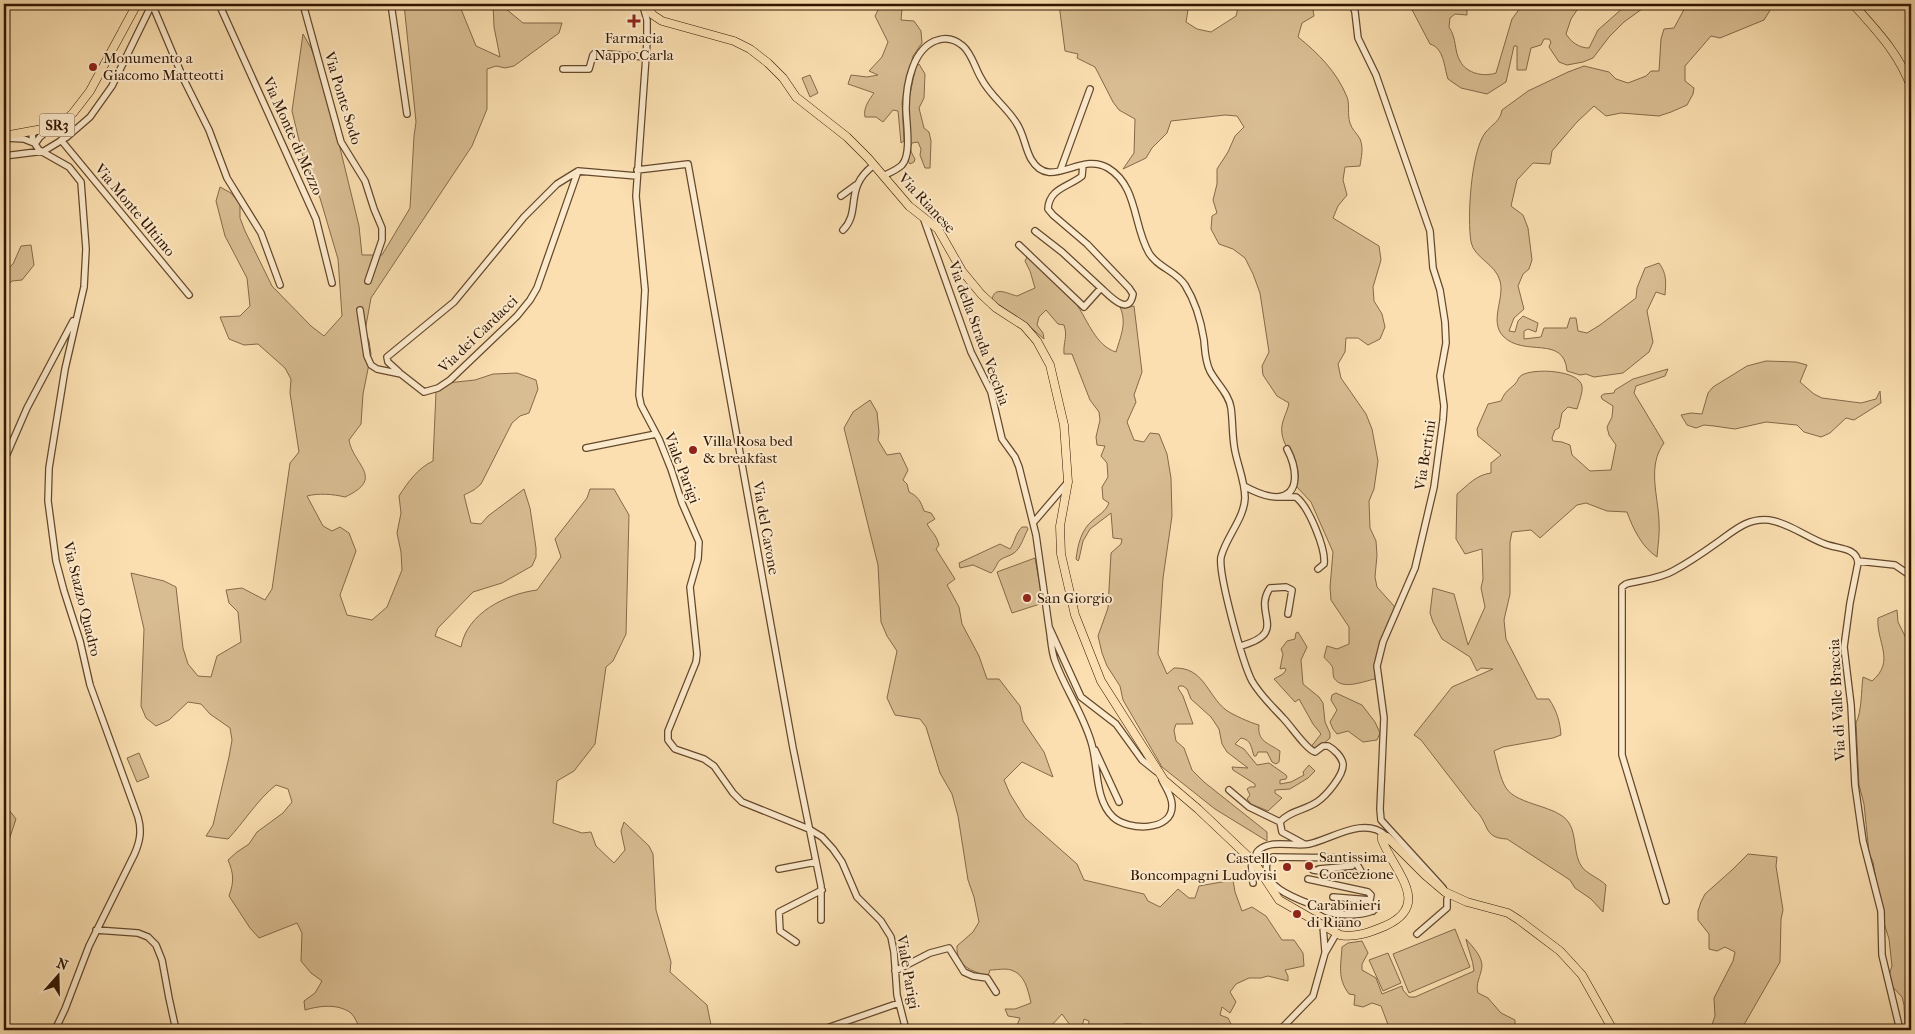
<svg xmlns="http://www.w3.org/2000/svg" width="1915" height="1034" viewBox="0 0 1915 1034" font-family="'IM FELL French Canon',serif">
	<rect width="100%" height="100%" fill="#fbdfb0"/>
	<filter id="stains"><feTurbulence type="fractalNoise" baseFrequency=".004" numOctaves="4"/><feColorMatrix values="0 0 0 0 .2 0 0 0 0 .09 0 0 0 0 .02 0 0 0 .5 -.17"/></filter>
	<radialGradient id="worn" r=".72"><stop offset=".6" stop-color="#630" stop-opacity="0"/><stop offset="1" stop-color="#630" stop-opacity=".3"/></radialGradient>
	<path fill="#d9bd92" stroke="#856949" d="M404 4H459L476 46 500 57 494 27 493 4H500L523 23H562L559 33 514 66 505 68 496 66 487 69V109L472 146 371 298 365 331 369 341 371 354 363 394 361 424 349 440C353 465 386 478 345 497 333 494 318 493 307 496L323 526 332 531 340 527 349 533 356 551 340 595 347 615 372 620 387 607 402 570 401 552 397 533 401 513 399 496C408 482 418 468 433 461L436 392 438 384 475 380 493 374 517 373 536 380 538 389 529 413 520 416 512 423 481 484 474 490 464 495 471 523 481 524 488 516 524 489 530 508 536 548V557L532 566 502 583 473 592 438 628 435 636 461 647C467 613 506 594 537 590L561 557 555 539 587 498 590 489H614L629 515 626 634 613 661 606 667 595 744 574 771 557 781 553 823 582 833 591 832 596 846 614 863 625 850 621 831 624 822 649 846 653 854 656 910 671 962 670 972 707 1005 712 1030H361C358 1025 355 1017 351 1013 337 1003 319 1006 305 1010L304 1001 315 993 322 981 311 973 301 961 302 933 297 923 259 938 250 928 229 896C234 882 234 874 228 860L237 852 249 844 257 832 283 813 292 802 288 789 276 785C257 800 245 821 228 839L206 836 213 825 229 757 232 740 230 728 210 714 201 704 188 702 169 720 156 726 146 718 141 706 144 629 131 573 164 581 176 587 183 648 188 664 198 676 211 677 217 656 241 642 238 612 229 603 226 590 242 588 265 600 272 589 290 463 299 452 290 393 291 379 285 368 258 344 244 345 229 339 220 317 240 316 250 306 247 278 225 236 216 201 220 187 231 193 240 204V218L245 231 272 286 311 326 324 336 342 316 338 259 320 198 305 165 292 111 303 34 311 48 324 82 359 226 362 255H382L410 208 414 136 416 122Z
		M887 4H906L902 9 901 20 914 21 921 31 922 43 913 56 902 102 904 141 901 143 898 111 893 110 883 122 876 117H865C863 108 869 100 874 93L848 84 851 75 867 77 878 75 869 71 882 57 888 42 875 16 879 8Z
		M1059 4H1189L1186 22 1197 29 1211 32 1236 16 1239 4H1312L1314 16 1302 23 1298 37C1318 53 1337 72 1347 97 1350 104 1347 114 1350 123 1352 130 1357 133 1360 139 1364 148 1361 158 1360 166L1345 167 1343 180 1347 195 1338 206 1333 218 1379 246 1381 260 1373 287 1374 301 1382 314 1385 327 1380 339 1368 345 1358 338H1346L1345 352 1338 364 1341 378 1366 414 1372 429 1378 461 1374 489 1369 501 1370 528 1376 541 1377 555 1375 577 1377 587 1394 606 1395 610C1383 636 1374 649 1375 679 1364 681 1342 691 1334 678 1332 674 1334 669 1332 666 1330 663 1326 660 1324 657L1327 646 1337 649 1349 644V627L1331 600 1330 587 1333 552 1311 502 1296 486C1305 465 1285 453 1282 434 1280 422 1287 414 1289 403L1277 396 1263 375 1262 366 1269 352 1260 293 1253 274 1245 258 1233 249 1219 244 1211 229 1212 216 1217 213 1213 200 1217 184V169L1228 152 1235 136 1244 127 1237 116 1225 115 1171 121 1167 133 1152 148 1146 158 1123 169 1134 153 1135 119 1119 110 1113 102 1095 67 1077 58 1078 54 1065 51Z
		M1409 4H1463L1467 11V15L1455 14 1450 18 1449 27C1457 39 1454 51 1460 61 1467 74 1484 77 1496 73L1512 19 1523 4H1581L1571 19 1566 34C1571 42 1579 48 1589 48L1598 30 1624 7 1630 4H1649L1624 22 1609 37 1593 58 1583 62 1567 65 1559 62 1549 47 1551 42 1549 39H1544L1541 45 1531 48 1526 70H1517V46H1514L1506 82 1487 94 1461 88 1448 79C1444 67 1444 48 1430 44Z
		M1687 4H1774L1764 20 1720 38 1711 36 1685 66V81L1694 88 1693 94 1687 105 1671 112 1659 116 1621 113 1606 116 1594 106 1577 122 1552 151 1550 164 1533 163 1517 180 1511 206 1523 215 1528 228 1532 260 1529 269 1523 274 1518 286 1524 309 1514 318 1509 331 1515 332 1518 321 1523 316 1538 323 1536 332 1528 329 1524 331V339L1541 337 1544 328H1567L1570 318H1576L1578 331 1587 333 1600 325 1636 298 1637 288 1645 268 1659 263C1667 274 1666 282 1665 295L1656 292 1647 311 1653 342 1649 352 1623 373 1594 377 1586 374 1580 375 1567 371C1564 334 1524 358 1503 336 1489 321 1505 298 1500 281 1496 264 1474 258 1471 242 1467 218 1471 152 1485 133 1492 124 1500 122 1502 110L1528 91 1568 72 1584 66 1609 72 1616 79 1628 83 1646 76 1651 71H1659L1661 39 1664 29 1674 28Z
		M919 64 925 74 924 98 919 108 924 128 929 132 931 141 930 168H925L920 155 921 149 918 142 912 143C909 149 912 154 915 159L914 162 910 164 907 159 908 103 916 66Z
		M810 75 818 93 810 97 802 78Z
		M31 245 34 265 22 280 12 281 4 289V272L13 264 21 246Z
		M1027 257C1044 272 1064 287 1077 305 1088 321 1096 346 1116 352 1121 335 1127 323 1120 307L1125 308 1134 306 1142 372 1134 395 1136 402 1127 422 1134 440 1144 442 1150 433 1159 434 1167 454 1171 478 1172 516 1163 578 1158 654 1167 674 1174 668C1204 667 1207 695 1226 710 1233 715 1251 723 1259 725 1257 741 1268 743 1280 751L1279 762 1276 764 1272 762 1267 752H1258L1256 756H1254C1251 748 1252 740 1241 738L1235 744 1244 749 1257 765 1269 763 1286 775 1287 777 1286 779 1280 780V784L1291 782 1304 775 1303 772 1309 765 1315 771 1308 778 1290 789 1275 790V793L1282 798 1268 811 1251 804 1247 799 1250 795 1247 789 1250 787H1255V784L1233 770 1232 767 1248 768 1227 752 1222 744 1219 729 1211 717 1191 699 1187 689 1183 686H1179L1178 688 1183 696 1193 724H1176L1174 730 1176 741 1184 748 1192 770 1204 782 1267 832V841L1215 809 1162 767 1123 700 1120 686 1107 666 1102 653 1098 636 1108 608 1111 553 1121 544 1122 539 1113 538 1111 513 1090 529 1083 541 1079 559 1078 561 1076 559C1078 544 1081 530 1093 520 1100 514 1105 512 1109 503L1103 499 1102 487 1108 477 1107 463 1101 456 1105 446 1097 445 1096 437 1100 420 1099 412 1090 400 1072 354H1064C1063 342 1068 337 1064 325L1058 324 1046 310 1039 317 1037 325 1043 333 1044 339 1028 325 992 300C994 285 1008 294 1017 296L1035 288 1030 271 1025 261Z
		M1766 361 1796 362 1807 365 1800 382 1814 394 1822 398 1861 403 1876 399 1880 391 1881 403 1854 420 1846 418 1830 433 1821 437 1804 432 1797 425 1766 422 1735 429 1714 426 1704 425 1696 428 1687 425 1681 415 1691 413 1702 414 1708 393 1713 387 1747 366Z
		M1668 369 1665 376 1636 386 1634 393 1664 443C1647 466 1658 495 1659 521 1660 532 1658 545 1657 557 1642 547 1633 529 1627 512L1607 511 1586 503 1577 505 1540 538 1531 530 1512 532 1510 542V594L1504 620 1506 639 1537 699H1549C1557 711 1560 722 1561 735L1553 738 1503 747 1494 751C1497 762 1500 778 1506 788 1518 806 1558 805 1569 823 1577 835 1573 855 1582 867 1587 874 1599 878 1606 885L1603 912 1591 899 1575 888 1570 880 1507 839C1482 838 1490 823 1475 810L1421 740 1414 735 1452 687 1493 669 1481 668 1477 671 1470 657 1442 639 1433 622 1430 613 1433 588 1454 594 1468 645 1485 607 1481 588 1483 579 1482 549 1465 554 1456 539 1457 494C1468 485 1476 475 1491 473V463L1501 455 1478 436 1477 429 1488 404 1501 401C1505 391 1509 390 1515 384 1518 381 1518 377 1522 375 1534 368 1579 370 1582 386 1583 392 1579 402 1577 409L1568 407 1562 413 1559 428 1555 430 1552 438 1553 441 1562 442 1570 445 1572 455 1590 471 1611 470 1616 445 1609 435 1607 427 1612 417 1613 406 1602 399 1601 396 1604 394 1614 393 1615 390 1633 379Z
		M870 400 877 412 879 432 878 440 887 455 900 453 908 470 903 480 907 484 909 492C918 496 921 502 924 511L931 513 935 519 927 524C932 533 936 534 939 545L936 549 955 579 947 585 959 607 962 624 979 656 987 679H999L1020 706 1023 721 1044 752 1053 777 1022 762 1004 780 1010 794 1025 818 1077 864 1084 880 1144 894 1148 901 1160 907 1178 889 1189 898H1195L1199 886 1233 880 1235 892 1242 911 1252 907 1266 916 1282 940H1294L1303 953 1304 966 1285 970 1288 976V981L1268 976 1261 978H1249L1236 984 1230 992 1236 1002 1230 1013 1222 1007 1220 1015 1228 1018 1231 1024 1228 1030H1186L1185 1025 1179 1029 1171 1026 1161 1028 1160 1030H1143L1141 1024H1124L1106 1030H1088L1089 1021 1084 1019 1081 1030 1070 1025 1062 1014 1052 1025 1051 1030H1015L1020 1018 1008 1016 1005 1009H1015L1031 1003C1028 990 1025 974 1011 970 1005 968 996 970 990 970L988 976C971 971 956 966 957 946L973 932 979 922 974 897 968 880 958 816 952 794 940 773 926 727 920 719 895 715 887 698 897 651 887 636 881 622 878 565 844 428 853 412Z
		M1022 527H1027L1028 529C1024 536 1021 548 1014 553 1010 556 1004 557 1000 560 996 564 996 569 991 573L973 565 960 568 959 563 1000 544 1010 549C1015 542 1015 534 1022 527Z
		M1035 558 1043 603 1012 613 997 572Z
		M1897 610 1898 622 1911 648V1030L1905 1025 1904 1005 1902 997 1891 985 1889 975 1892 966 1889 939 1883 920 1873 862 1869 853 1864 804 1859 785 1856 723C1862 711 1861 691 1863 677L1872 681C1896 661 1876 642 1878 618Z
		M1298 632 1307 647 1301 660 1303 684 1319 697 1323 703 1325 722 1330 733V738L1317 749 1310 748 1321 734 1313 724 1299 699 1295 702 1274 679 1283 674 1286 670 1285 668 1280 669 1283 654 1281 649 1287 641 1295 639 1296 633Z
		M1336 693 1362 705 1375 722 1380 733 1377 740 1363 742 1348 731 1337 734 1333 729 1330 722 1337 710 1331 700 1332 695Z
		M139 753 149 777 137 782 127 758Z
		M6 806 16 819 9 840 4 898V807Z
		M1748 854 1777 857 1776 866 1783 910 1781 919 1780 962 1741 1030H1710L1715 1016 1714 998 1733 961 1735 952 1725 947 1717 951 1709 949V934L1698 920V911L1701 902 1705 894 1732 870Z
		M1455 929 1470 967 1409 993 1393 954Z
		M1466 939C1472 946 1482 956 1482 966 1481 976 1475 984 1478 993L1488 998 1501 1013 1515 1020V1029L1518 1030H1390L1381 1006 1372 1003 1363 1007 1354 1005 1355 995 1349 994C1337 978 1341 966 1342 947L1348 943 1362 941 1368 953 1362 964V970L1376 978 1382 994 1402 986 1403 990 1409 997H1415L1474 971C1473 959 1468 950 1466 939Z
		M1388 953 1401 983 1383 991 1369 960Z"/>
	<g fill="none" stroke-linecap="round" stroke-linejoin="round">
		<defs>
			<path id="minor" d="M152 4 184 80 209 130 227 178 261 233 280 285
				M219 4 316 219 332 283
				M303 4 341 142 365 181 374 209 382 228V240L368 281
				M391 4 407 114
				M1352 4 1355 12 1358 38 1376 75 1430 231 1433 268 1440 290 1445 322 1446 343 1440 376 1444 406 1443 420 1434 487 1415 568 1383 642 1377 666 1384 718 1380 809 1381 820 1443 888
				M643 6 647 20V42L636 196 645 290 639 395 641 405 659 439 671 469 682 503 699 542 698 559 690 587 697 654 696 662 668 731V740L675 749 704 759 714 766 733 793 742 802 809 829 822 837 833 849 842 862 857 897 881 921 891 937 894 952 897 995 906 1030
				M563 69H589L593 55 595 53 646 57
				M36 131 32 134 33 141 39 150 69 167 81 182 86 249 84 287 65 369 49 468 48 501 56 561 64 591 80 641 90 685 138 817C142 831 140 842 134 855L89 946 65 1009 55 1030
				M6 138 24 139 34 143
				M61 140 189 295
				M35 144 40 137 51 128
				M4 156 44 151 67 137 90 117 112 86 152 4
				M637 170 688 164 793 748 821 886V920
				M1060 171 1090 89
				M883 176C889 173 897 170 902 165 912 154 906 122 906 108 906 84 913 47 938 40 947 37 956 40 963 46 972 54 975 68 981 78 990 96 1007 107 1017 124 1024 135 1025 148 1031 159 1050 192 1080 151 1108 168 1138 186 1133 226 1149 253 1157 267 1176 271 1185 285 1195 301 1201 321 1204 340 1205 351 1205 361 1210 371 1217 384 1229 394 1231 408 1233 422 1232 437 1235 451 1238 466 1245 482 1245 498 1244 519 1226 537 1221 557 1218 574 1243 664 1252 681 1260 695 1272 706 1283 718 1291 726 1306 749 1315 752L1323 746H1328C1334 749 1342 757 1343 764 1344 775 1326 796 1317 802 1306 810 1289 811 1280 822L1282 832 1304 844
				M841 196 856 185
				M923 217 971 352 991 392 1002 439 1015 457 1019 467 1036 535 1049 627 1081 697 1116 724 1142 760 1157 772
				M843 230C862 211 843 188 874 165
				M1035 231 1062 252 1101 288
				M1019 245 1084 307 1101 288C1109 295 1129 318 1133 294L1129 288 1087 244 1053 215 1048 209C1049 188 1069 187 1082 176L1083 165
				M360 310 367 356 371 365 377 369 401 374 424 392 438 388 450 380 517 316 530 300 537 288 578 171
				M399 372 388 362 387 357 454 302 524 217 557 184 578 171 637 176
				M586 448 656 434
				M4 461 27 408 73 321
				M1244 486C1253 491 1266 497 1277 497 1303 495 1295 464 1287 449
				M1276 497H1296C1309 507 1326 549 1324 564L1318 569
				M1033 523 1068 482
				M1858 561 1895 565 1911 576
				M1049 627C1051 638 1051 650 1055 661 1065 689 1084 715 1092 745 1098 767 1095 800 1113 817 1128 831 1173 832 1172 805 1172 796 1166 788 1162 780
				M1241 646C1290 632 1252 614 1270 588L1286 587 1292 590 1288 614
				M1095 750 1119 802
				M1229 790 1249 807 1280 822
				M1251 859 1253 883
				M1258 864C1256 859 1254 854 1259 850 1271 839 1294 847 1309 844 1330 840 1365 815 1386 836
				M779 869 816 862
				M1319 869 1352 866
				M1313 870 1363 877
				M1362 873 1355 861 1347 858 1273 857 1268 860C1257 887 1300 900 1318 907 1323 909 1327 913 1332 913 1346 916 1367 916 1377 908
				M1308 879 1368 892 1371 895 1370 900 1333 897
				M1666 901 1622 755V587L1626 584C1641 580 1659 579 1673 571 1688 563 1704 552 1718 542 1735 530 1747 518 1769 520 1789 523 1806 537 1825 544 1837 549 1857 547 1858 563L1850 603 1844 647 1851 705 1855 785 1863 841 1881 911 1882 955 1900 1030
				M1321 907H1365L1373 911
				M1323 926 1325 951
				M96 930 138 933 148 937 156 945 162 960 169 998 176 1030
				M1417 934 1447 908V899L1449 894
				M796 942 780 931 779 912 822 890
				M895 971 930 953 949 948 964 972 973 976 987 978 996 992
				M824 1029 899 1003
				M1280 1030 1313 996 1325 953 1336 934"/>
			<path id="major" d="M643 4 653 15 662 21 734 41 750 49 768 63 783 78 796 97 847 137 868 158 909 206 938 229 962 271 981 294 996 308 1024 326 1037 341 1050 365 1064 425 1068 482 1060 526 1061 554 1075 615 1101 681 1164 780 1198 809 1254 862 1279 900 1340 935C1355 938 1371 932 1385 926 1433 905 1394 871 1382 840V836L1387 837 1425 875 1445 892 1467 902 1508 913 1519 920 1560 951 1582 975 1613 1030
				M1853 4C1876 30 1899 53 1911 87
				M4 136 48 128 64 121 73 113 90 91 137 4"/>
		</defs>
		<use href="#minor" stroke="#64482c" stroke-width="8"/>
		<use href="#major" stroke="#311500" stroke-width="9"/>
		<use href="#minor" stroke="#fceacc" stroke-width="5.5"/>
		<use href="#major" stroke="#fbdfb0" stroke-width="8"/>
	</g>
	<g fill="#8f2418" stroke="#fceacc" stroke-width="2">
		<path d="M631.5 13.5h5v5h5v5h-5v5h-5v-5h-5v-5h5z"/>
		<circle cx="93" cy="67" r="5"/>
		<circle cx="693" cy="450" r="5"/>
		<circle cx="1027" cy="598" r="5"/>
		<circle cx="1309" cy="866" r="5"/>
		<circle cx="1287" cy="867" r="5"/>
		<circle cx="1297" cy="914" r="5"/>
	</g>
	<g text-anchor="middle" stroke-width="4" stroke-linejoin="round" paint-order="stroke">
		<rect fill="#fceacc" stroke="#6e553d" stroke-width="1" x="39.5" y="113.5" width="35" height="23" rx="4"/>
		<g font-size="14" font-weight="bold" fill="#311500">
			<text x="57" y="130">SR3</text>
		</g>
		<g font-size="15" fill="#311500" stroke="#fceacc" text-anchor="start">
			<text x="634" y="43" text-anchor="middle">Farmacia<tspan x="634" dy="17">Nappo Carla</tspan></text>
			<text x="103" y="63">Monumento a<tspan x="103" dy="17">Giacomo Matteotti</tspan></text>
			<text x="703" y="446">Villa Rosa bed<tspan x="703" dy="17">&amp; breakfast</tspan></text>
			<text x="1037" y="603">San Giorgio</text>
			<text x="1319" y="862">Santissima<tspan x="1319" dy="17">Concezione</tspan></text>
			<text x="1277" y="863" text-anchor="end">Castello<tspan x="1277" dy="17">Boncompagni Ludovisi</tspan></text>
			<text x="1307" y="910">Carabinieri<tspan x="1307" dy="17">di Riano</tspan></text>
		</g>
		<g font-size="15" fill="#311500" stroke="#fceacc">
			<text transform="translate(343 98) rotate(73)" y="5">Via Ponte Sodo</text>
			<text transform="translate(293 136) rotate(66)" y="5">Via Monte di Mezzo</text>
			<text transform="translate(927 203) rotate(47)" y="5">Via Rianese</text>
			<text transform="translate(135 210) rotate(50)" y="5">Via Monte Ultimo</text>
			<text transform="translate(979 333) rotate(70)" y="5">Via della Strada Vecchia</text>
			<text transform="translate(478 334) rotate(-44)" y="5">Via dei Cardacci</text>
			<text transform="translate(1425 455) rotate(-81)" y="5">Via Bertini</text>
			<text transform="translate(682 468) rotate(69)" y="5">Viale Parigi</text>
			<text transform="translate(766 528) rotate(80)" y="5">Via del Cavone</text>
			<text transform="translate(82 599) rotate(76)" y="5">Via Stazzo Quadro</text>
			<text transform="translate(1837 700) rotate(-93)" y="5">Via di Valle Braccia</text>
			<text transform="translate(908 972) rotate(80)" y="5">Viale Parigi</text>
		</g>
	</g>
	<rect width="1915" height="1034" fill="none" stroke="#fbdfb0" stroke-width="20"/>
	<rect x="5" y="5" width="1905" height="1024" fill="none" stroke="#311500" stroke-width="2.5"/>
	<rect x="10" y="10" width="1895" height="1014" fill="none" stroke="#311500"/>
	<g transform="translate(58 976) rotate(20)" stroke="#fceacc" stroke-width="4" paint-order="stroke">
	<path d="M0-4L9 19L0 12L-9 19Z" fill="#311500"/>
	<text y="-8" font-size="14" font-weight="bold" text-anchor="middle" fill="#311500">N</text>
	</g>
	<rect width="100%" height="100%" filter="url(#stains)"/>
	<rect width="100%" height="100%" fill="url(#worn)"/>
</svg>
